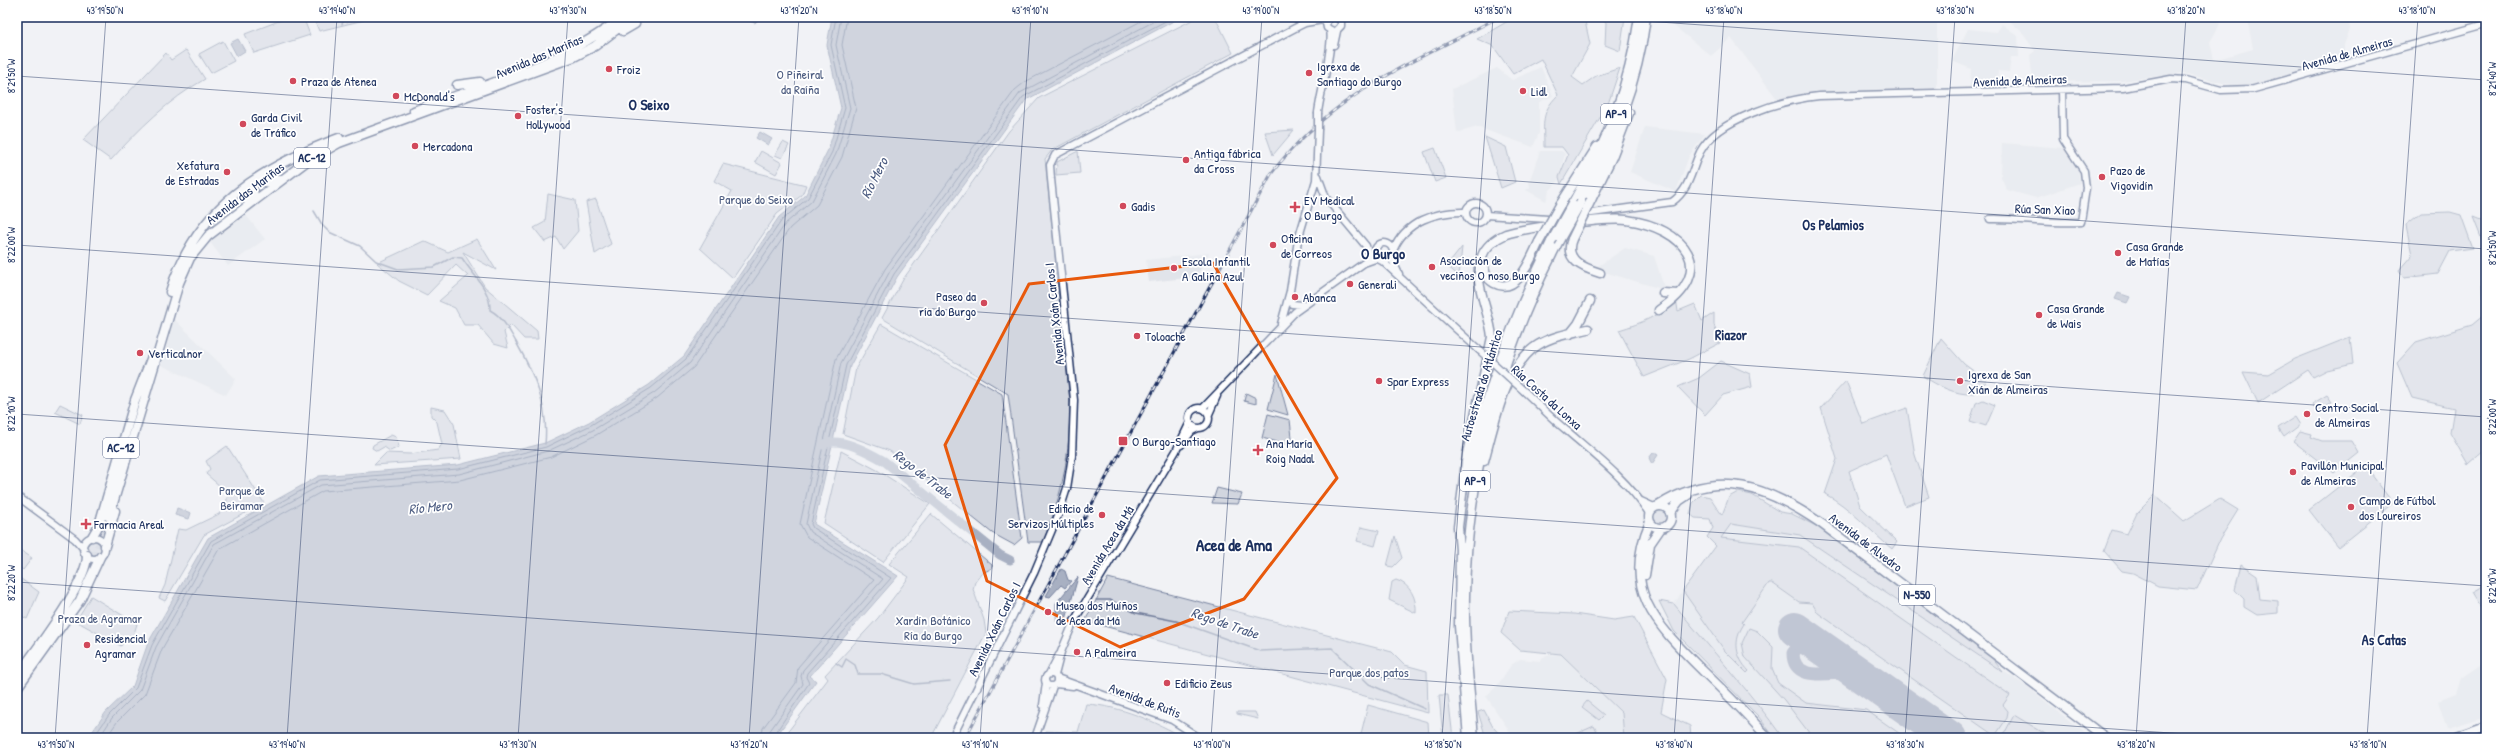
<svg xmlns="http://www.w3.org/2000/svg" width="2503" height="755" viewBox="0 0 2503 755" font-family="'Patrick Hand',sans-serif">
	<rect width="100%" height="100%" fill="#f1f2f5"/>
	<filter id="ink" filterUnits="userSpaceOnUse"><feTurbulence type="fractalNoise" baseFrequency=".025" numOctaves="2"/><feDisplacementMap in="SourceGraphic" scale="8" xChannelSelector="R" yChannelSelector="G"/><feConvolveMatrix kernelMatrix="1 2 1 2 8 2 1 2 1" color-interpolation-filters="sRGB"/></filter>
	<g filter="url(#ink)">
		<path fill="#e1e4ea" d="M1663 17H1918V19L1937 22V88L1803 94 1778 100 1731 38 1711 56Z
			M2005 17H2214L2220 24 2210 42 2214 60 2253 49 2247 17H2348L2350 29 2344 45V59L2266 83 2235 86 2183 73 2121 81 2033 82 2030 55 2035 51 2021 31Z
			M2002 24 2018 36 2019 57H2011L2009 72 1998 71 1996 87H1970L1971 69 1952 61 1968 29 1997 32Z
			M1541 67 1553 96 1539 102V133L1533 147 1477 127 1457 133 1452 89 1497 68 1512 80Z
			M1645 127 1705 134 1689 156 1676 192 1630 172Z
			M2002 143 2063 148 2071 156 2078 168 2080 183 2036 198 2007 190 2001 177Z
			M1540 151H1562L1565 154 1557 183 1549 191 1546 201 1526 190 1530 187 1529 182Z
			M245 214 265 239 228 266 209 241Z
			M1625 248 1654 256 1665 290 1594 269Z
			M1209 253 1196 277 1149 282 1146 260Z
			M174 319 236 379 226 395 161 365Z
			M1731 524 1800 535 2029 688 2091 738H1783L1758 703 1709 647 1674 604Z
			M17 645 29 652 17 668Z
			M1556 654H1561L1622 713 1624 738H1514L1486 696 1497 686 1511 665 1520 659 1540 661 1543 657Z
			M2486 661V717L2447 729 2438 701 2456 694 2461 678Z"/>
		<path fill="#d2d6df" stroke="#76829e" d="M289 17H303L310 35 254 53 245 34Z
			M313 17H365L364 20 319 31Z
			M749 17H761L755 23 750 21Z
			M1198 17H1215L1233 53 1052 150 1045 159 1070 402C1070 454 1063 493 1043 542H1028L1008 394 882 318 904 278 1009 131 1039 98Z
			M1515 17H1547L1557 20 1561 17H1584L1590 44 1572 77 1583 85 1596 76 1620 68 1608 104 1561 184 1559 177 1568 155 1562 147H1544C1544 123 1540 113 1558 95L1541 59 1513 74 1493 46 1477 39Z
			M1600 17H1625L1620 51 1605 45 1606 22Z
			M223 41 234 61 211 73 199 54Z
			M186 50 205 79C168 100 139 129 111 160L83 140 166 53 171 60Z
			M1294 130 1273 155 1265 132Z
			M1485 137 1506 147 1515 182 1501 188Z
			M783 142 789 145 782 158 775 155Z
			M1435 148 1446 178 1435 182 1424 152Z
			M761 151 782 163 776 174 755 162Z
			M1078 151 1080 173 1056 175 1057 162Z
			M723 164 806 185 802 195 777 214 733 278 700 248 732 191 714 181Z
			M548 194 575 200 578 231 563 249 556 237 545 242 534 228 545 222Z
			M596 199 611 244 595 254 586 202Z
			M2450 212 2461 215 2473 248 2450 251 2438 274 2404 278 2399 270 2412 255 2406 225 2421 213Z
			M2473 217 2486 222V448L2468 464 2450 433 2454 408 2412 398 2397 363 2416 342 2472 325 2484 315 2482 240Z
			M477 239 496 270 463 252 485 287 537 331 538 339H524L511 325 504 332 508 348 494 344 478 325H464L455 308 439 301 468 276 456 265 427 295 399 281 377 263 424 241 448 252Z
			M1462 247 1459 276 1447 266Z
			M1676 299 1678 311 1695 304 1702 321 1714 313V325L1720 343 1689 359 1644 377 1619 330C1642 323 1659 316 1676 299Z
			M881 324 1002 394 1022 538 1014 545 992 533 890 451 843 434 856 368Z
			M2350 337 2353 364 2327 370 2313 377 2308 370 2258 403 2243 372 2269 374 2295 359Z
			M1941 338 1964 364 1987 381 1973 394C1955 395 1938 386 1923 376Z
			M1721 361 1750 374 1752 387 1723 395 1705 415 1678 387 1699 378Z
			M1277 374 1288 415 1268 409Z
			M1846 381 1863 424 1907 408 1915 455 1929 497 1905 506 1886 454 1849 471 1860 506 1897 542 1892 549C1870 531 1850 507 1825 494L1837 459 1821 408Z
			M1246 393 1256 398V404L1244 401Z
			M2327 395 2332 402 2317 412 2312 404Z
			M1983 400 1995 405 1986 426 1970 421 1976 403Z
			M60 404 83 415 80 424 55 412Z
			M431 407 445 410 454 424 461 459 374 465 386 453 410 454 438 450 442 444 437 422 431 416Z
			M1268 414 1290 420 1293 446 1262 438Z
			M2295 417 2300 425 2284 437 2278 428Z
			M2300 431 2312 434 2311 437 2322 441H2352L2359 453 2334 473 2293 441Z
			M391 435 396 437 399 447 390 451 384 447 377 451 372 448 373 445Z
			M227 446 264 503 204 535 165 601 159 598 165 585 178 529 186 530 219 514 226 505 228 493 206 474 210 469 206 461Z
			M841 451 877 470 930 504 883 562 824 523Z
			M2365 466 2393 503 2338 547 2309 510Z
			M1217 488 1242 494 1238 504 1212 503Z
			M1738 492 1752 495 1780 512 1792 514 1816 526 1992 658 2003 672 1800 535 1731 524 1721 538 1799 547 2010 695 2003 705 2008 711 2007 718 1995 736 1818 613 1812 603 1799 602 1772 583H1769L1742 622 1744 624C1733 640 1735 657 1749 671L1747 673 1725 651 1683 591 1716 546 1707 537 1713 528 1710 519 1695 518 1690 514 1693 503 1701 495 1710 497 1722 515 1729 497Z
			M2155 495 2184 521 2220 499 2238 510 2220 539 2197 590 2158 586 2133 573 2122 571 2104 551 2112 530 2127 534 2137 513Z
			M1651 516a8 8 0 1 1 16 0a8 8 0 1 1-16 0Z
			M931 514 992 565V568L981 574 975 582 973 589 984 620 986 633 931 738H783L828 679 825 675 878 618 909 577 889 564Z
			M1361 527 1379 531 1375 546 1357 541Z
			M1395 536 1402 558 1393 567 1387 566Z
			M87 548a8 8 0 1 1 16 0a8 8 0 1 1-16 0Z
			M17 548 32 558 23 570 17 565Z
			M2241 564 2257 575 2260 599 2278 601V613L2257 615 2244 607V599L2235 590Z
			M17 576 39 592 27 619 17 613Z
			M1108 578 1392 652 1405 665 1427 671 1428 713 1085 621Z
			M1396 580C1410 584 1417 598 1416 613L1389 600 1392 582Z
			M2486 584V615L2472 592Z
			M91 596 137 624 131 643 124 640 121 646 76 621Z
			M1659 601 1674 604C1710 649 1750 691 1783 738H1775L1758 716 1674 631Z
			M1509 611 1574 614 1614 620 1634 617 1667 679 1661 712 1690 726 1691 738H1624L1622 713 1561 654 1520 650 1501 633Z
			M1749 628 1757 631 1773 647 1772 669 1778 683 1806 703 1866 710 1906 738H1813L1784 700 1745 657 1742 643Z
			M1439 695H1448L1453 738H1443Z
			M1587 701 1604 715 1599 720 1582 707Z
			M1086 704C1121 706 1154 721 1185 738H1044L1046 731 1078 732Z
			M1368 705 1428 722 1429 738H1394L1373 733 1369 738H1360Z
			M1484 710 1493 727 1503 738H1486L1478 712Z
			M1237 712H1255L1258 719 1237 714Z
			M2014 715 2052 738H2002Z
			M1594 726 1600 738H1567Z"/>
		<path fill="#a8b0c2" stroke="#707c9a" d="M832 17H1181L1026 100 897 277 850 366 814 524 898 576 810 676 816 681 775 738H88L106 712 133 686 148 643 208 538 319 476 458 465 545 443 589 422 649 385 684 356 779 217 805 196 828 150 841 108 827 45Z
			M238 39 245 51 237 56 230 43Z
			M760 132 772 139 768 145 756 138Z
			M2118 293 2130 297 2127 303 2115 299Z
			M1653 453H1657L1658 455 1652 464 1649 458Z
			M177 508 191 513 189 519 175 515Z
			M1061 569 1065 571 1068 580 1071 581 1065 588 1061 585 1050 597 1046 596Z
			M1078 577 1065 623 1056 622V603Z"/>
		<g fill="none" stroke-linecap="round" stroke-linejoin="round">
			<path stroke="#536386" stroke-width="1" d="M93 738 109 715 136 688 152 645 211 541 320 480 458 469 546 447 591 425 651 388 686 359 782 220 808 198 832 152 845 108 831 45 836 17
				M99 738 112 718 140 690 156 647 214 544 321 485 459 474 548 451 593 430 654 393 690 363 786 223 812 201 836 154 850 108 836 45 841 17
				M106 738 117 722 145 694 162 649 219 549 323 491 460 480 551 457 596 435 657 398 694 367 790 228 817 205 842 157 856 108 842 45 847 17
				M761 738 763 728 796 683 798 667 874 580 807 537 800 524 836 359 885 269 1015 90 1025 82 1149 17
				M767 738 769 732 803 684 801 676 803 670 883 579 810 532 806 524 841 363 890 271 1020 93 1162 17
				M772 738 809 683 806 677 807 673 891 578 813 528 811 524 846 365 894 274 1023 97 1173 17"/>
			<path stroke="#707c9a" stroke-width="1.5" d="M342 24 345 17
				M314 211 323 226 329 232 360 246 376 261 398 269 434 267 453 257 462 258C472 274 491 290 490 310 503 317 509 330 516 342 534 374 549 406 545 444
				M1096 600H1110L1136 613 1176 621 1260 651 1332 648 1369 684 1425 709
				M836 663 842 667 846 659 855 665 858 674H881L914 684 950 681"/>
			<path stroke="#a8b0c2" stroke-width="9" d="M823 445C838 435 870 453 884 461L1000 555 1010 560"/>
			<path stroke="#8690aa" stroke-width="13" d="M1806 637 1793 653C1793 681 1826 673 1843 673 1852 673 1860 676 1867 680"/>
			<path stroke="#8690aa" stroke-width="34" d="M1795 629 1950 738"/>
			<path stroke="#c6cbd7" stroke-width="8" stroke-dasharray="8 4" stroke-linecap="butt" d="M90 570 109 517"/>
			<defs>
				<path id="secondary" d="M1329 18 1326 23 1327 28 1335 32 1341 26V21L1337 17
					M1334 45 1337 31
					M1318 113C1320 94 1334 45 1330 31
					M1318 176 1326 198 1366 246 1369 255 1365 262
					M1466 213a10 10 0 1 1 20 0a10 10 0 1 1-20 0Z
					M1486 215 1548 219 1672 202C1690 189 1691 171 1700 152 1718 118 1783 100 1819 96L2123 88 2171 79 2185 80 2221 90 2254 89 2486 24
					M1990 219C2021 218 2050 224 2081 222L2086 188 2084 171 2063 139 2062 90
					M1375 252a9 9 0 1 1 18 0a9 9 0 1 1-18 0Z
					M1393 251C1405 221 1436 211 1466 212
					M1391 258 1399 274
					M1381 260 1478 349
					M1290 295 1292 304 1303 305
					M1281 324 1290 291 1298 240 1316 180 1318 130
					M1525 392C1539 405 1552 419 1566 430 1596 456 1627 480 1649 513
					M1189 418a10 10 0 1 1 20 0a10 10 0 1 1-20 0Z
					M1203 408 1295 312 1364 263 1378 258
					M1209 414 1217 396
					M1181 445 1192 431 1198 428
					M17 496 75 539 84 549
					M1641 501 1654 507
					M83 548a11 11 0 1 1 22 0a11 11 0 1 1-22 0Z
					M1045 680a6 6 0 1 1 12 0a6 6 0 1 1-12 0Z
					M1049 674 1059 655
					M1055 675 1061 652 1074 621 1176 451 1190 422
					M1057 678 1172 720 1200 738
					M1056 684 1073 686
					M1043 705 1046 683
					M952 738 1034 573 1059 513 1067 488 1072 456 1074 400 1051 179 1050 165 1055 155 1295 28 1305 23 1328 19
					M1035 738 1053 686"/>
				<path id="highway" d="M623 31 635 24
					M457 85 480 82
					M414 111C485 84 562 65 622 17
					M270 171 263 179 264 182 272 183 277 179
					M241 192 249 188 253 189 254 197 248 201
					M1591 200 1612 157 1629 113
					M1581 202C1613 143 1638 84 1646 17
					M1572 204C1607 141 1629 89 1639 17
					M1560 205 1597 147
					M1572 239C1563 260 1584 268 1600 273
					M1484 262C1484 270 1485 278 1494 283 1518 296 1531 258 1539 242
					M170 292C196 207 261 167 339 138
					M1663 293 1678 294
					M1570 334 1578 324 1590 301
					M1484 461C1494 426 1505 365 1538 345 1553 336 1571 333 1588 329
					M1468 482C1482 397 1513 318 1551 242
					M1649 517a11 11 0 1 1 22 0a11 11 0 1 1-22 0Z
					M1658 506C1719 467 1768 487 1822 524L2106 738
					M1670 513 1679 501 1688 495
					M109 517 179 283 190 258 208 236 307 161 339 143 574 57 595 46 633 17
					M1650 522C1620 590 1657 625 1702 670 1725 692 1747 714 1768 738
					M92 537 99 525 135 400 151 359
					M1460 545 1459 626 1468 738
					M105 546 115 511
					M1460 550 1458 527 1467 454 1492 337C1490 311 1471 281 1482 256 1486 246 1495 239 1506 234 1523 228 1608 217 1627 220 1684 228 1721 270 1659 310
					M1645 575 1650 544 1661 528
					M17 676C34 652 88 583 87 555
					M17 688 80 600 100 557
					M1474 738C1470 691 1464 644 1465 596 1467 470 1502 350 1560 239
					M2455 738 2486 727"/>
			</defs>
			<use href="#secondary" stroke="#1b2f5e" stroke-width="9"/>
			<use href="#highway" stroke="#1b2f5e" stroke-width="11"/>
			<use href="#secondary" stroke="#fff" stroke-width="6"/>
			<use href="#highway" stroke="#fff" stroke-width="8"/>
			<defs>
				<path id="rail" d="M965 738 1271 174C1332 93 1412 63 1499 17"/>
			</defs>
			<use href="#rail" stroke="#1b2f5e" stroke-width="3"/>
			<use href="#rail" stroke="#fff" stroke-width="1.5" stroke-dasharray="4.5" stroke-linecap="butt"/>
			<defs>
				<path id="secondary-bridge" d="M1318 130V113
					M1478 349 1525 392"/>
				<path id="highway-bridge" d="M1560 239 1581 202
					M1572 239 1591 200
					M1539 242 1560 205
					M1551 242 1572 204"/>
			</defs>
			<use href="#secondary-bridge" stroke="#1b2f5e" stroke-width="9" stroke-linecap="butt"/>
			<use href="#highway-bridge" stroke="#1b2f5e" stroke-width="11" stroke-linecap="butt"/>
			<use href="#secondary-bridge" stroke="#fff" stroke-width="6"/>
			<use href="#highway-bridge" stroke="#fff" stroke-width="8"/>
		</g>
	</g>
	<path d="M0 0H2503V755H0ZM1213 263 1337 478 1244 599 1120 647 987 581 945 445 1029 284Z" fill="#f1f2f5" fill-opacity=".55" fill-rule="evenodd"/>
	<path fill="none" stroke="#e8590c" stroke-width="3" stroke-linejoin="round" d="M1213 263 1337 478 1244 599 1120 647 987 581 945 445 1029 284Z"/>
	<path fill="none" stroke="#1b2f5e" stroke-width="1" stroke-opacity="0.45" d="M1588 17 2486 80M17 76 2486 249M17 245 2486 417M17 414 2486 586M17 582 2242 738M55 738 106 17M287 738 337 17M518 738 568 17M749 738 799 17M980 738 1031 17M1211 738 1262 17M1442 738 1493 17M1674 738 1724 17M1905 738 1955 17M2136 738 2186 17M2367 738 2418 17"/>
	<g fill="#d1495b" stroke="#fff" stroke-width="1.5">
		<circle cx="609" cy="69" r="4"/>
		<circle cx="1309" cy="73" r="4"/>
		<circle cx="293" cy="81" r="4"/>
		<circle cx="1523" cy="91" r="4"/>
		<circle cx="396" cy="96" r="4"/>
		<circle cx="518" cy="116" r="4"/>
		<circle cx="243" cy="124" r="4"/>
		<circle cx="415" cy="146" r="4"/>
		<circle cx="1186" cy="160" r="4"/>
		<circle cx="227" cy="172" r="4"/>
		<circle cx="2102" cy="177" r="4"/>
		<circle cx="1123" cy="206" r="4"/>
		<path d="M1293 201h4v4h4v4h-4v4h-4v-4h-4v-4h4z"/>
		<circle cx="1273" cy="245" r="4"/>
		<circle cx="2118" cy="253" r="4"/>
		<circle cx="1432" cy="267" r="4"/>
		<circle cx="1174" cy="268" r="4"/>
		<circle cx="1350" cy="284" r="4"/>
		<circle cx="1295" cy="297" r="4"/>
		<circle cx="984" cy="303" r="4"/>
		<circle cx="2039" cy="315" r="4"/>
		<circle cx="1137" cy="336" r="4"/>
		<circle cx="140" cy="353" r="4"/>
		<circle cx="1379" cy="381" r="4"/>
		<circle cx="1960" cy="381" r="4"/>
		<circle cx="2307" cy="414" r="4"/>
		<rect x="1118" y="436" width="10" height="10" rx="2"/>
		<path d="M1256 444h4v4h4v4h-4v4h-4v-4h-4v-4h4z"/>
		<circle cx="2293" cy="472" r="4"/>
		<circle cx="2351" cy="507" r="4"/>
		<circle cx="1102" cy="515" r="4"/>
		<path d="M84 518h4v4h4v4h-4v4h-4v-4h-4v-4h4z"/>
		<circle cx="1048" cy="612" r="4"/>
		<circle cx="87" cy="645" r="4"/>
		<circle cx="1077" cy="652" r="4"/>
		<circle cx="1167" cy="683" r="4"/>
	</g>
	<g text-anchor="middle" stroke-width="3.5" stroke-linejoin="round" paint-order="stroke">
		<g fill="#fff" stroke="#5f6d8e" stroke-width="1">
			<rect x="1601" y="104" width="30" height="20" rx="3"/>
			<rect x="294" y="148" width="36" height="20" rx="3"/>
			<rect x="103" y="438" width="36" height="20" rx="3"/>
			<rect x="1460" y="471" width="30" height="20" rx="3"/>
			<rect x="1899" y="585" width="36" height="20" rx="3"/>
		</g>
		<g font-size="12" font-weight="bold" fill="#1b2f5e">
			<text x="1616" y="118">AP-9</text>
			<text x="312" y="162">AC-12</text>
			<text x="121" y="452">AC-12</text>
			<text x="1475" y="485">AP-9</text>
			<text x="1917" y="599">N-550</text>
		</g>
		<g font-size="13" fill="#1b2f5e" stroke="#fff">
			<text transform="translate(2347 53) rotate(-16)" y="5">Avenida de Almeiras</text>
			<text transform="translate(539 56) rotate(-23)" y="5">Avenida das Mariñas</text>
			<text transform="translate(2020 80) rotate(-2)" y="5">Avenida de Almeiras</text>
			<text transform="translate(245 193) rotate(-37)" y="5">Avenida das Mariñas</text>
			<text transform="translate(2045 209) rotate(2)" y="5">Rúa San Xiao</text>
			<text transform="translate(1054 314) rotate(-96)" y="5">Avenida Xoán Carlos I</text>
			<text transform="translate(1481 385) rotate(-73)" y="5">Autoestrada do Atlántico</text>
			<text transform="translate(1547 397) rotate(42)" y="5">Rúa Costa da Lonxa</text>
			<text transform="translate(1866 542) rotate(37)" y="5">Avenida de Alvedro</text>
			<text transform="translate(1107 545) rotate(-59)" y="5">Avenida Acea da Má</text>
			<text transform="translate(994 629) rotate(-64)" y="5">Avenida Xoán Carlos I</text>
			<text transform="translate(1145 700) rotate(21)" y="5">Avenida de Rutis</text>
		</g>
		<g font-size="13" fill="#1b2f5e" stroke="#fff" text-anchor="start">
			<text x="1317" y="71">Igrexa de<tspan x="1317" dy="15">Santiago do Burgo</tspan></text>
			<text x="617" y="74">Froiz</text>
			<text x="301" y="86">Praza de Atenea</text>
			<text x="1531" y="96">Lidl</text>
			<text x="404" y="101">McDonald's</text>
			<text x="526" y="114">Foster's<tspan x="526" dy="15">Hollywood</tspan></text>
			<text x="251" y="122">Garda Civil<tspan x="251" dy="15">de Tráfico</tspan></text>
			<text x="423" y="151">Mercadona</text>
			<text x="1194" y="158">Antiga fábrica<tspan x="1194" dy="15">da Cross</tspan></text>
			<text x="219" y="170" text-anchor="end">Xefatura<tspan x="219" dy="15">de Estradas</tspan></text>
			<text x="2110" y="175">Pazo de<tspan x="2110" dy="15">Vigovidín</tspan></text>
			<text x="1304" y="205">EV Medical<tspan x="1304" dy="15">O Burgo</tspan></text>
			<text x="1131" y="211">Gadis</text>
			<text x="1281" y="243">Oficina<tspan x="1281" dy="15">de Correos</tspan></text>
			<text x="2126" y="251">Casa Grande<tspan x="2126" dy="15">de Matías</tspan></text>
			<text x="1440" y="265">Asociación de<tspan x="1440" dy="15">veciños O noso Burgo</tspan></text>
			<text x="1182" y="266">Escola Infantil<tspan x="1182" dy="15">A Galiña Azul</tspan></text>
			<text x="1358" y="289">Generali</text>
			<text x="976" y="301" text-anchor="end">Paseo da<tspan x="976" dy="15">ría do Burgo</tspan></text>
			<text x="1303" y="302">Abanca</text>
			<text x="2047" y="313">Casa Grande<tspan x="2047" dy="15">de Wais</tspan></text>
			<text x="1145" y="341">Toloache</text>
			<text x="148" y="358">Verticalnor</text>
			<text x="1968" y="379">Igrexa de San<tspan x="1968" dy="15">Xián de Almeiras</tspan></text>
			<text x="1387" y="386">Spar Express</text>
			<text x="2315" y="412">Centro Social<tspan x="2315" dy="15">de Almeiras</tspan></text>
			<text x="1132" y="446">O Burgo-Santiago</text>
			<text x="1266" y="448">Ana María<tspan x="1266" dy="15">Roig Nadal</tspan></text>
			<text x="2301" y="470">Pavillón Municipal<tspan x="2301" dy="15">de Almeiras</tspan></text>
			<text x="2359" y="505">Campo de Fútbol<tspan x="2359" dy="15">dos Loureiros</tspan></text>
			<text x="1094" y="513" text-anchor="end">Edificio de<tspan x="1094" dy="15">Servizos Múltiples</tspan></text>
			<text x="94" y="529">Farmacia Areal</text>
			<text x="1056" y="610">Museo dos Muíños<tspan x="1056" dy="15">de Acea da Má</tspan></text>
			<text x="95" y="643">Residencial<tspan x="95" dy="15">Agramar</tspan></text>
			<text x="1085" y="657">A Palmeira</text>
			<text x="1175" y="688">Edificio Zeus</text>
		</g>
		<g font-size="13" fill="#49597e" stroke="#fff">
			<text x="800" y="79">O Piñeiral<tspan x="800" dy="15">da Raíña</tspan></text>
			<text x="756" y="204">Parque do Seixo</text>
			<text x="242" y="495">Parque de<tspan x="242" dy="15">Beiramar</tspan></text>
			<text x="100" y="623">Praza de Agramar</text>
			<text x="933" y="625">Xardín Botánico<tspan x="933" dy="15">Ría do Burgo</tspan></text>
			<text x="1369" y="677">Parque dos patos</text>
		</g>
		<g font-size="14" font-style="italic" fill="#4c5c81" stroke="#fff">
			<text transform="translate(874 178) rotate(-63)" y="5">Río Mero</text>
			<text transform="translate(923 474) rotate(38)" y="5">Rego de Trabe</text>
			<text transform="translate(430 507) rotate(-6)" y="5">Río Mero</text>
			<text transform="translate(1225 623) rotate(19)" y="5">Rego de Trabe</text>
		</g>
		<g font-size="14" font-weight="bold" fill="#1b2f5e" stroke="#fff">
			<text x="1833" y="230">Os Pelamios</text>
			<text x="1731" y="340">Riazor</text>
			<text x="2384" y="645">As Catas</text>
		</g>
		<g font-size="15" font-weight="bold" fill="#1b2f5e" stroke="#fff">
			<text x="649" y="110">O Seixo</text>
			<text x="1383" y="259">O Burgo</text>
		</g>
		<g font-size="17" font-weight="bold" fill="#1b2f5e" stroke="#fff">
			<text x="1234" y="551">Acea de Ama</text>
		</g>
	</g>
	<rect width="2503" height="755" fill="none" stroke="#fff" stroke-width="44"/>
	<rect x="22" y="22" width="2459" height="711" fill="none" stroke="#1b2f5e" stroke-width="1.5"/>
	<g font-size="10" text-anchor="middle" fill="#1b2f5e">
		<text x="105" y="14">43°19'50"N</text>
		<text x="337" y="14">43°19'40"N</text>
		<text x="568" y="14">43°19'30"N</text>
		<text x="799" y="14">43°19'20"N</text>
		<text x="1030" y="14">43°19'10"N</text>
		<text x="1261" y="14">43°19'00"N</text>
		<text x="1493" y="14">43°18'50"N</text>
		<text x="1724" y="14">43°18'40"N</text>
		<text x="1955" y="14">43°18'30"N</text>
		<text x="2186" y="14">43°18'20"N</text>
		<text x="2417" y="14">43°18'10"N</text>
		<text transform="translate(11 76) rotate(-90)" y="4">8°21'50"W</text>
		<text transform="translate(2492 79) rotate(-90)" y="4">8°21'40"W</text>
		<text transform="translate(11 245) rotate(-90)" y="4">8°22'00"W</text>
		<text transform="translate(2492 248) rotate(-90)" y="4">8°21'50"W</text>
		<text transform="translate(11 414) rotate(-90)" y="4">8°22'10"W</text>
		<text transform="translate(2492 417) rotate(-90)" y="4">8°22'00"W</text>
		<text transform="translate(11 583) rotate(-90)" y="4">8°22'20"W</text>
		<text transform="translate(2492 586) rotate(-90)" y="4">8°22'10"W</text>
		<text x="56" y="748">43°19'50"N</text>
		<text x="287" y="748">43°19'40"N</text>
		<text x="518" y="748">43°19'30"N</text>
		<text x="749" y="748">43°19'20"N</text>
		<text x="980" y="748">43°19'10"N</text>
		<text x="1212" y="748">43°19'00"N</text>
		<text x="1443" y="748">43°18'50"N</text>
		<text x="1674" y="748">43°18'40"N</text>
		<text x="1905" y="748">43°18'30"N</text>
		<text x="2136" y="748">43°18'20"N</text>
		<text x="2368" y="748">43°18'10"N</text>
	</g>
</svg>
